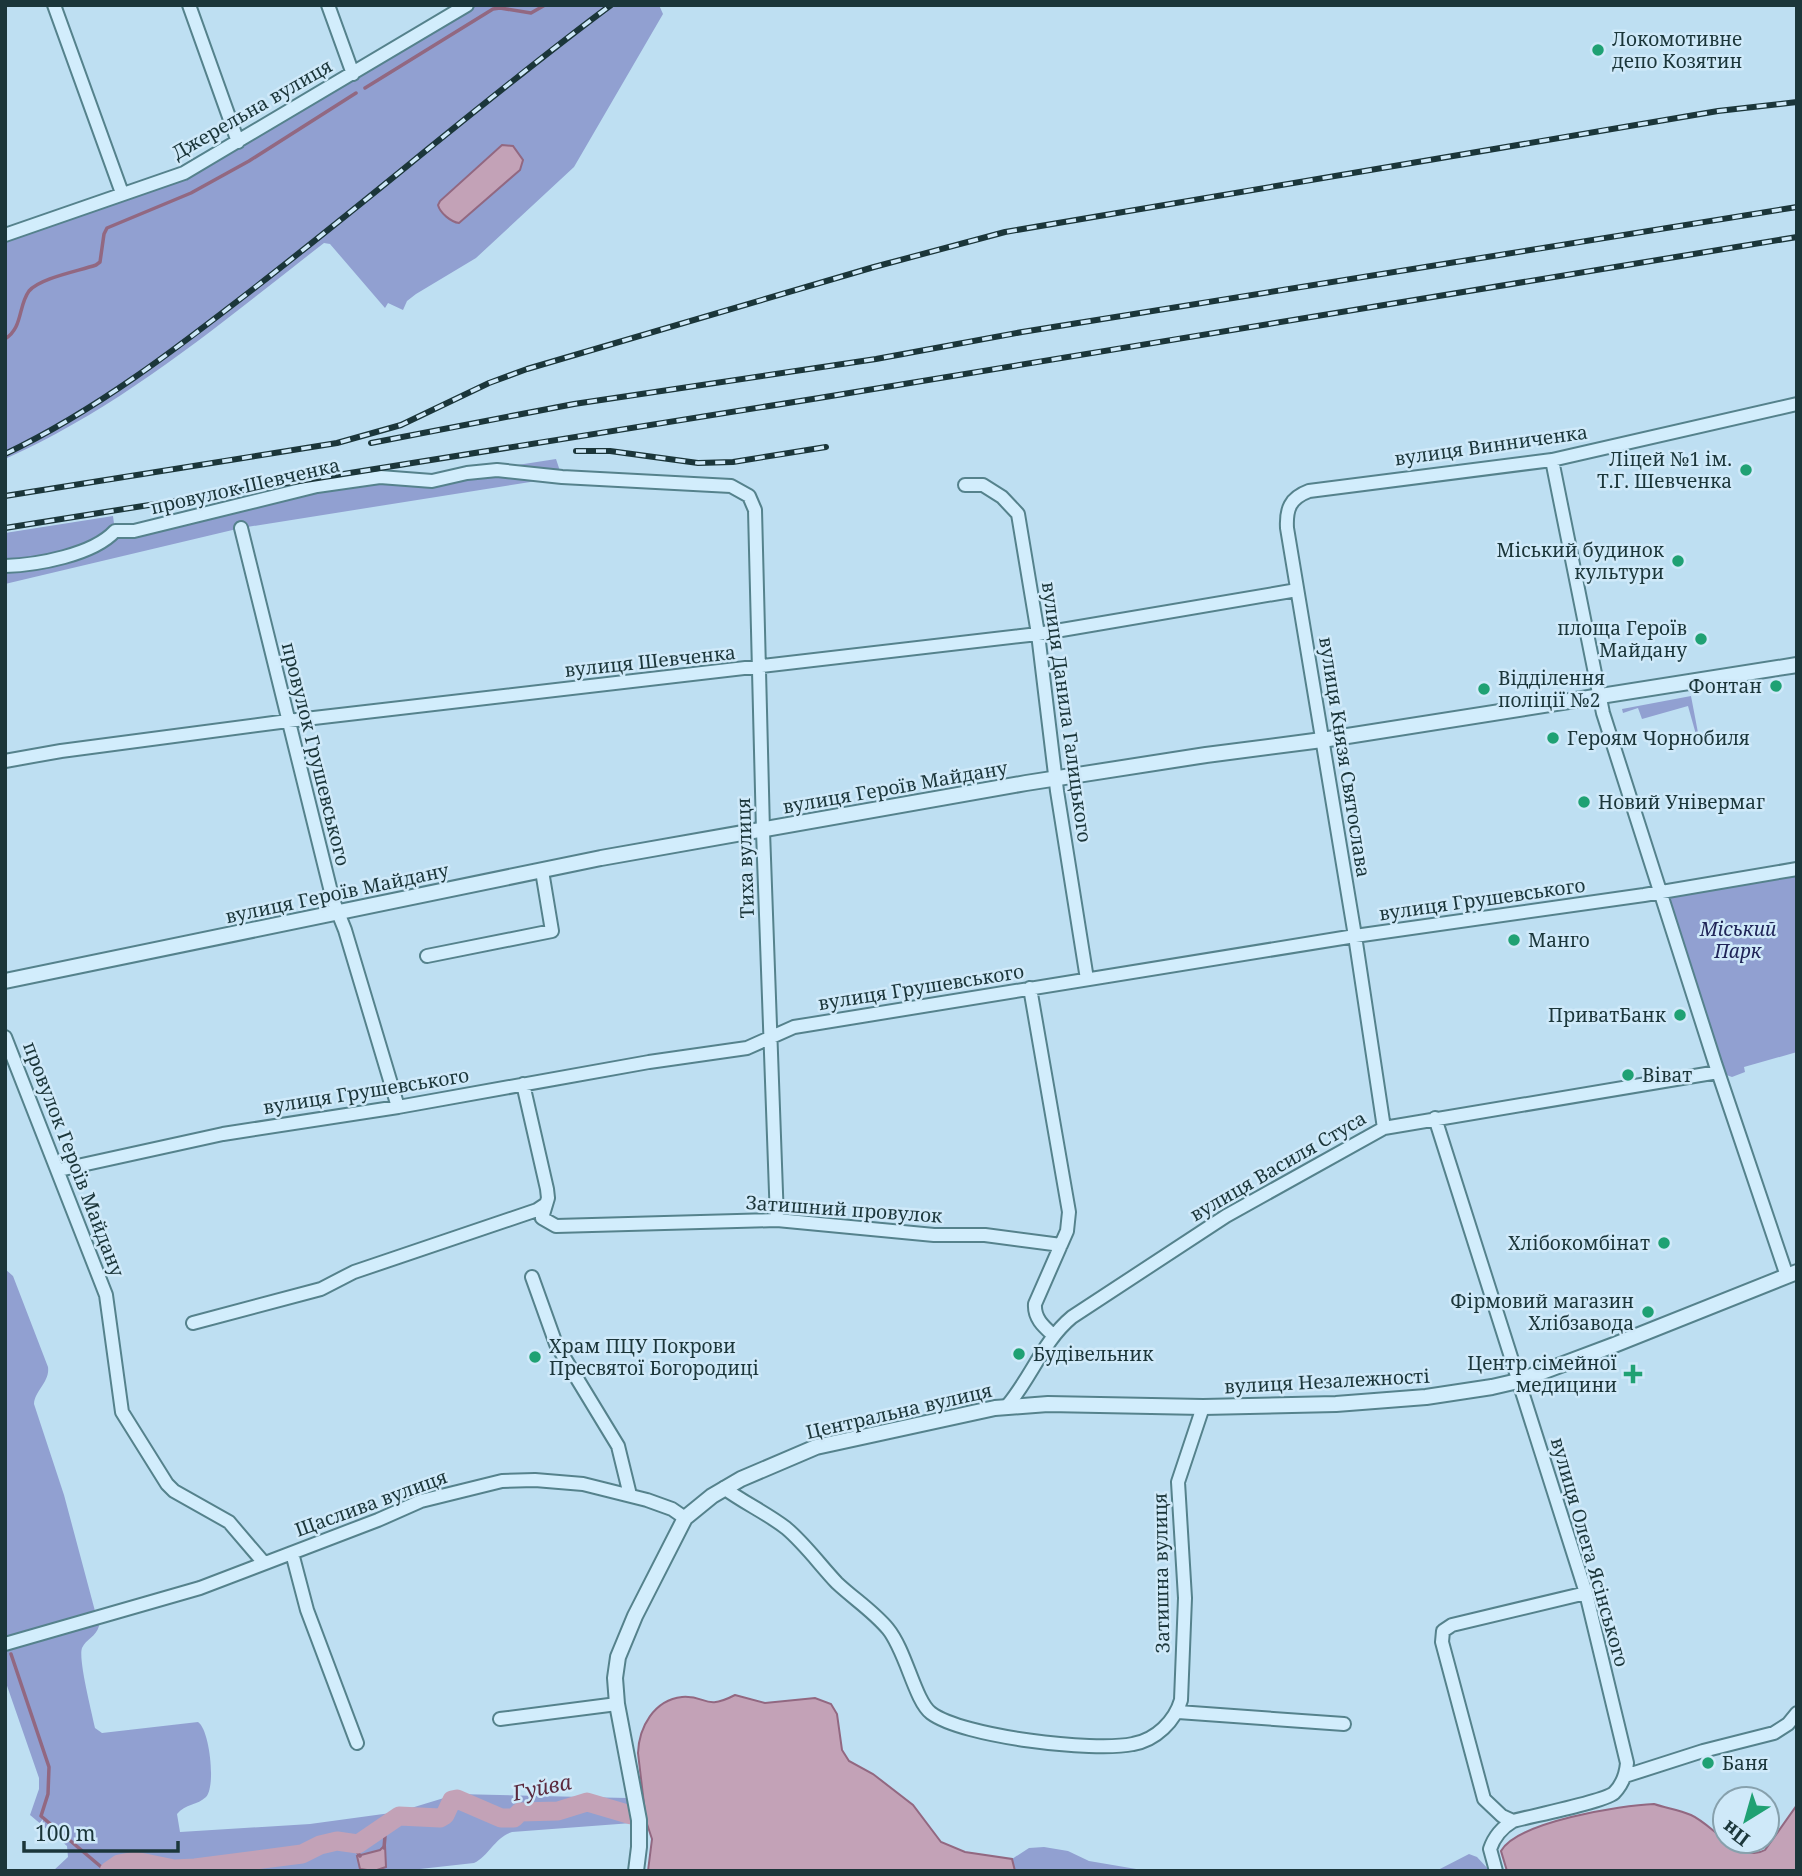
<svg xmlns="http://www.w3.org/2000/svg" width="1802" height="1876" viewBox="0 0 1802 1876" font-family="'Noto Serif',serif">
	<rect width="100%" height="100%" fill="#bedff2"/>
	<path fill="#91a0d1" d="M467 5H659L663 14 574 167 476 258 416 294 407 301 403 310 388 303 385 308 330 244 324 243C222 322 124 406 5 459V238L184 172Z
		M556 459 562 477 241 528 5 584V533L113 516 115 531 317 486 414 481Z
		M1691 696 1699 738H1697L1688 706 1642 719 1638 708 1623 713 1622 709Z
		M1797 869V1052L1744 1067 1745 1072 1732 1077 1718 1072 1661 892Z
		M5 1269 13 1276 48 1367C50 1382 35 1390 34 1404L64 1495 99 1626C96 1637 86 1639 82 1648 78 1659 92 1713 95 1728L102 1733 198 1722C210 1730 216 1787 206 1797 198 1805 185 1804 177 1814L180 1832 310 1824 398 1812 457 1794 627 1798 632 1823 512 1832C495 1837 489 1856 474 1863L402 1871H53L68 1857 67 1846 30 1815 39 1789V1778L5 1680Z
		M1044 1847 1068 1851 1089 1861 1148 1871H1015L1012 1859 1029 1848Z
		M1469 1854 1477 1857 1490 1871H1436Z"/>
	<path fill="#c3a2b7" stroke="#926881" stroke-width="2" d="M502 145 513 146 523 160 520 170 459 223C451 222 440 213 438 205L440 201Z
		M735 1695 765 1703 815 1698 831 1704 837 1714 842 1750 849 1761 873 1774 913 1805 941 1842 965 1852 1012 1859 1015 1871H648L652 1839 646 1821 638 1753C639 1727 654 1700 682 1697 707 1695 704 1711 735 1695Z
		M1654 1804C1666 1808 1679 1810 1691 1815 1712 1824 1741 1864 1765 1850L1797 1805V1871H1507L1501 1851C1517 1822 1621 1805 1654 1804Z
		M385 1845 386 1867 374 1871 360 1869 357 1856 380 1850Z"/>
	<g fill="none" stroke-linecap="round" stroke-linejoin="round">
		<path stroke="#926881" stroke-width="3.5" d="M365 88 493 9 500 8 531 13 545 5
			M5 339C23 328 18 306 29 291 40 278 79 271 96 265L100 262 104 234 107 228 191 193 249 161 356 93
			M11 1654 49 1767 48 1794 41 1816 106 1871
			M380 1831 385 1836 384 1848
			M353 1845 360 1856"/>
		<path stroke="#c3a2b7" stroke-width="19" d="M109 1871 119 1864 135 1861 174 1869 195 1868 302 1854 320 1845 337 1841 358 1844 399 1816 440 1818 445 1815 452 1800 457 1799 501 1818H514L520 1812 558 1811 587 1802 631 1815"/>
		<defs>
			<path id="minor" d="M54 5 122 193
				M189 5 238 142
				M328 5 353 74
				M5 235 184 173 467 5
				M1552 460 1603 713 1715 1063 1787 1276
				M965 485H983L1002 497 1018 514 1038 634 1057 791 1087 979
				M241 528 333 900 345 930 398 1107
				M5 566C37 565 93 555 115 531H134L317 486 380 477 432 481 467 473 497 470 562 477 731 486 749 496 755 510 763 831 777 1220
				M5 761 61 751 288 721 1038 634 1297 590
				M427 956 552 931 542 871
				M1030 988 1069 1212 1067 1231 1035 1304C1034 1318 1043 1326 1053 1335
				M5 1037 106 1295 122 1412 167 1484 174 1491 229 1522 264 1563
				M523 1084 547 1189 548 1198 542 1218 556 1226 777 1220 934 1235H985L1061 1245
				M1435 1118 1586 1593 1627 1763C1626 1774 1622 1785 1614 1793 1603 1802 1531 1816 1513 1821 1503 1827 1494 1837 1490 1849L1496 1871
				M1384 1128 1355 936 1287 528C1286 509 1290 498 1309 491L1552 460 1797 404
				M59 1170 223 1134 398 1107 649 1062 747 1048 794 1027 1355 936 1644 895 1797 869
				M532 1277 556 1344 618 1446 630 1495
				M193 1323 321 1289 354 1272 537 1210 546 1204
				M1007 1406C1031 1378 1043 1341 1072 1317L1226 1216 1384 1128 1718 1072
				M724 1488C744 1503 767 1513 786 1528 805 1544 820 1565 837 1583 854 1599 873 1611 888 1629 906 1651 915 1701 931 1713 963 1737 1093 1752 1133 1744 1156 1740 1175 1721 1181 1700L1185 1598 1178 1482 1203 1407
				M292 1553 307 1610 357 1743
				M5 1644 200 1588 378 1520 421 1501 502 1481 535 1480 583 1484 647 1500 672 1509 685 1518
				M1178 1712 1344 1724
				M500 1719 617 1704
				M1625 1776 1703 1751 1774 1733 1788 1724 1797 1713
				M1513 1821 1502 1816 1484 1799 1442 1642 1443 1631 1452 1625 1586 1593"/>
			<path id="tertiary" d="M5 981 601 858 1026 783 1206 755 1322 740 1797 665
				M636 1871 639 1847V1820L617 1704 615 1678 618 1657 635 1616 685 1518 712 1496 741 1479 816 1447 995 1408 1048 1404 1203 1407 1336 1404 1426 1397 1492 1387 1518 1381 1614 1345 1797 1272"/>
		</defs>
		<use href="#minor" stroke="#55828c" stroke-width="16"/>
		<use href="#tertiary" stroke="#55828c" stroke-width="18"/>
		<use href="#minor" stroke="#d2edfc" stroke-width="12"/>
		<use href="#tertiary" stroke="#d2edfc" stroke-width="14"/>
		<defs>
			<path id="rail" d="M371 443 574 404 876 359 1022 332 1797 207
				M576 451H610L698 463 733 462 826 447
				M5 454C97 410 177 348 257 286 376 194 490 95 611 5
				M5 496 337 443 401 425 489 383 527 369 874 267 1005 232 1718 111 1797 102
				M5 528 819 398 1797 237"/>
		</defs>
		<use href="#rail" stroke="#1b363a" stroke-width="6"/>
		<use href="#rail" stroke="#cfe9f9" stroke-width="3.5" stroke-dasharray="10" stroke-linecap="butt"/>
	</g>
	<g fill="#1fa173" stroke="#cfe9f9" stroke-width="2.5">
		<circle cx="1598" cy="50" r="7"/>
		<circle cx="1746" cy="470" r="7"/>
		<circle cx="1678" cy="561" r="7"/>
		<circle cx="1701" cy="639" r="7"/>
		<circle cx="1776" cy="686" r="7"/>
		<circle cx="1484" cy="689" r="7"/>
		<circle cx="1553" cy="738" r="7"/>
		<circle cx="1584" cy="802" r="7"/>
		<circle cx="1514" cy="940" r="7"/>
		<circle cx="1680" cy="1015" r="7"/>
		<circle cx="1628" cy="1075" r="7"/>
		<circle cx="1664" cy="1243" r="7"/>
		<circle cx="1648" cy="1312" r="7"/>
		<circle cx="1019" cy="1354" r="7"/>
		<circle cx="535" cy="1357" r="7"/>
		<path d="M1629.5 1363.5h7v7h7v7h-7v7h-7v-7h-7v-7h7z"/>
		<circle cx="1708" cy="1763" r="7"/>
	</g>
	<g text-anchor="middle" stroke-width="5" stroke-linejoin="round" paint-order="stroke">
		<g font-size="19" fill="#1b363a" stroke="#cfe9f9" text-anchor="start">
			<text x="1612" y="46">Локомотивне<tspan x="1612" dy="22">депо Козятин</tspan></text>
			<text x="1732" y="466" text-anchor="end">Ліцей №1 ім.<tspan x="1732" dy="22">Т.Г. Шевченка</tspan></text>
			<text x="1664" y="557" text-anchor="end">Міський будинок<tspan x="1664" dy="22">культури</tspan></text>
			<text x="1687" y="635" text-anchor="end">площа Героїв<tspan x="1687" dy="22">Майдану</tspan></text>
			<text x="1498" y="685">Відділення<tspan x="1498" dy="22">поліції №2</tspan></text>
			<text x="1762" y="693" text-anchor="end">Фонтан</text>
			<text x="1567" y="745">Героям Чорнобиля</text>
			<text x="1598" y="809">Новий Універмаг</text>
			<text x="1528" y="947">Манго</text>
			<text x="1666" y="1022" text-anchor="end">ПриватБанк</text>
			<text x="1642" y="1082">Віват</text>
			<text x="1650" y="1250" text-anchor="end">Хлібокомбінат</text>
			<text x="1634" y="1308" text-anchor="end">Фірмовий магазин<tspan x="1634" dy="22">Хлібзавода</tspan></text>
			<text x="549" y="1353">Храм ПЦУ Покрови<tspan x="549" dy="22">Пресвятої Богородиці</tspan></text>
			<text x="1033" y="1361">Будівельник</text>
			<text x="1617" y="1370" text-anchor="end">Центр сімейної<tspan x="1617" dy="22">медицини</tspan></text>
			<text x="1722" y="1770">Баня</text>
		</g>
		<g font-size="19" fill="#1b363a" stroke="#cfe9f9">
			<text transform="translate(252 109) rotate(-30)" y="7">Джерельна вулиця</text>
			<text transform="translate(1491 445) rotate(-8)" y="7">вулиця Винниченка</text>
			<text transform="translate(245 486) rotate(-13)" y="7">провулок Шевченка</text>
			<text transform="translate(650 661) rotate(-6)" y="7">вулиця Шевченка</text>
			<text transform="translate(1067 712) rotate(82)" y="7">вулиця Данила Галицького</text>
			<text transform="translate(316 754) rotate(76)" y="7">провулок Грушевського</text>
			<text transform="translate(1345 757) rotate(81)" y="7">вулиця Князя Святослава</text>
			<text transform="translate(895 787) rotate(-10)" y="7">вулиця Героїв Майдану</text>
			<text transform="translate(745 858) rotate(-92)" y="7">Тиха вулиця</text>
			<text transform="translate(337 893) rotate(-12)" y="7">вулиця Героїв Майдану</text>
			<text transform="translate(1482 899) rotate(-8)" y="7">вулиця Грушевського</text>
			<text transform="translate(921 987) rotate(-9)" y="7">вулиця Грушевського</text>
			<text transform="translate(366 1091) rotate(-9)" y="7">вулиця Грушевського</text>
			<text transform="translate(74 1159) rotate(69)" y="7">провулок Героїв Майдану</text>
			<text transform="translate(1278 1166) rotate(-30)" y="7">вулиця Василя Стуса</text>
			<text transform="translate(844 1209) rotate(4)" y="7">Затишний провулок</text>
			<text transform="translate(1327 1381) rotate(-3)" y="7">вулиця Незалежності</text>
			<text transform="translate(899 1411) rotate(-13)" y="7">Центральна вулиця</text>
			<text transform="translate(371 1503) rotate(-20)" y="7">Щаслива вулиця</text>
			<text transform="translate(1590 1552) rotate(74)" y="7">вулиця Олега Ясінського</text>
			<text transform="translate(1161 1573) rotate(-91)" y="7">Затишна вулиця</text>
		</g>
		<g font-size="19" font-style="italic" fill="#202558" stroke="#cfe9f9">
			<text x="1738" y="936">Міський<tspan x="1738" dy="22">Парк</tspan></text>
		</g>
		<g font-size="21" font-style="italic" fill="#5b293d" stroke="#cfe9f9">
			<text transform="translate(542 1788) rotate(-12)" y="7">Гуйва</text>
		</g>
	</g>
	<rect width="1802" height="1876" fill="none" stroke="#1b363a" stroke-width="14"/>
	<g transform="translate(1746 1820) rotate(217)"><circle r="33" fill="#cfe9f9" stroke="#87a1ad" stroke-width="2"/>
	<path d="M0-5L12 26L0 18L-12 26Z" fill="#1fa173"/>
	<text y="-10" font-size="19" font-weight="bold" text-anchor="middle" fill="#1b363a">Пн</text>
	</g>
	<path d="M24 1841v10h154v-10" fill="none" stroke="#1b363a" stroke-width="3.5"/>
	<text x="35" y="1841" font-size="21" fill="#1b363a" stroke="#cfe9f9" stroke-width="5" paint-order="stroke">100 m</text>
</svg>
